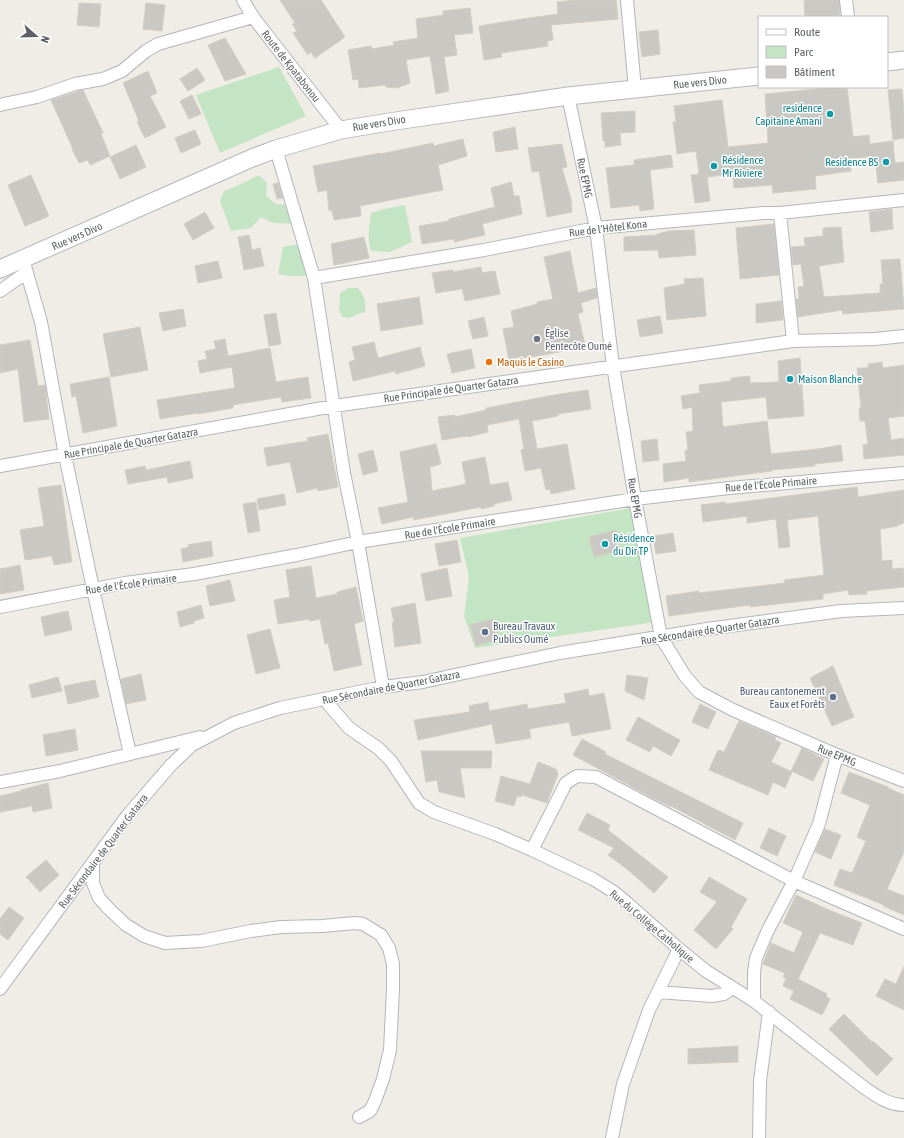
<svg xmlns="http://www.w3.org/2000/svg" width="904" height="1138" viewBox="0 0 904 1138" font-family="'Asap Condensed',sans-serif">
	<rect width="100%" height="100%" fill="#efede6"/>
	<path fill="#c4e5c4" d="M279 67 306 116 220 153 196 95Z
		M259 175 267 183 266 195C275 205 276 206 290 203L302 224 273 223 261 217 251 228 231 231 220 201 224 191 237 186Z
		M405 205 412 242 390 252 371 251C367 239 369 226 371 213L384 209Z
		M292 245H300L309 272 306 276H288L278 274 283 247Z
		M348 288H358C365 296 366 302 365 312L348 318 342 317 339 308 340 293Z
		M631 508 656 622 475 648 464 616 469 577 460 538Z"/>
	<path fill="#cac8c2" stroke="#d3cec4" d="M280 0H321L345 37 315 58 311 52 308 55 293 33 297 31 292 24 295 23Z
		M574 0H616L618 19 551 25 553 40 547 41 548 46 501 53 502 57 484 60 479 26 522 19 558 14 557 2Z
		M804 0H839L840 16 805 17Z
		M79 3 101 4 99 27 77 25Z
		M146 3 165 5 162 31 143 29Z
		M470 8 473 33 454 35 457 55 444 57 449 91 436 94 430 56 406 60 410 83 397 88 386 87 385 85 359 88 358 79 353 80 348 50 371 46 372 49 394 45 393 42 418 38 416 19 443 15V11Z
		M658 30 660 54 642 57 639 32Z
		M225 38 246 74 225 81 208 45Z
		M197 68 205 80 188 91 180 79Z
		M148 71 157 93 150 96 166 127 145 138 137 122 139 121 123 83Z
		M836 87H847L853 137 869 135 870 144 893 141 895 163 904 162V180L878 183 875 156 849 159 851 171 815 176 816 189 773 193 772 185 734 188 733 174 707 177 710 201 695 203 691 175 699 174 696 151 677 154 673 122H676L674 106 722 100 728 147 768 143 765 94Z
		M902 89 904 110V138L893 140 888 90Z
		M83 90 103 133 101 134 110 156 90 165 88 160 79 163 72 149H73L51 100Z
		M192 95 201 114 189 119 180 101Z
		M635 111V132L620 133 621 145 605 147V141H603L601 113Z
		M515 127 518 149 496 152 493 132Z
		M195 130 201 144 181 153 175 138Z
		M463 139 467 156 438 165 443 190 360 206 361 216 334 220 332 210 329 211 327 190 318 192 313 166 380 153V154L433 143 434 146Z
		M562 144 567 167 562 168 571 199 572 212 547 217 539 171 532 172 528 148Z
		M136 145 146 167 120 179 110 157Z
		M671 155 673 167 650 170 654 209 640 211 639 205 611 208 606 168 634 165V160Z
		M31 175 49 216 25 226 8 185Z
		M511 182 514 196H519L522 214 482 224 485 235 454 242V239L422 244 419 226 449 221V219L495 207 491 188Z
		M278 183 283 198 277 199 273 184Z
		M892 209 893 229 871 232 869 212Z
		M205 212 214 228 193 240 184 224Z
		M774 224 779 275 740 279 736 228Z
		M841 227 844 262 819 266 824 297 880 293V284H883L881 260 900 259 904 309 843 314 842 310 798 317 796 299H799L798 287 804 286 801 264 793 265 791 247 805 246 804 238 823 236V228Z
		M694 230 696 255 659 258 658 250 624 251V237L657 235V234L669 231Z
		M249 235 252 250 260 248 264 266 244 270 238 237Z
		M364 237 369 258 334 265 331 244Z
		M570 251 578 293 596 288 597 298 581 303 583 312 578 314 585 345 559 352 520 359V357L509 360 503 329 514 327 511 311 537 304V302L553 299 544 257Z
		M218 261 222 278 198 283 195 266Z
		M481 267 482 273 495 271 500 294 465 301 462 289 436 293 432 273 453 270V272Z
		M703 278 706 316 667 320 664 288 685 284 684 279Z
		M419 297 423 324 381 331 377 304Z
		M781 301 783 320 756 323V304Z
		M183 309 186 326 163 331 159 313Z
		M276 313 281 344 269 346 264 315Z
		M660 316 663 333 640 337 637 320Z
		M484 317 488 336 473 339 468 321Z
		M140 327 148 370 111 377 103 334Z
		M225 339 228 356 270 348 276 382 308 377 311 398 282 402 281 397 233 405V408L197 414V413L160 419 157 400 235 388 232 367 200 373 198 361 207 359 205 351 216 349 214 341Z
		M30 340 38 386 45 385 49 419 24 422 18 369 0 373V345Z
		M374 342 378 358 420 347 425 366 396 374 395 371 353 381 349 362 355 360 352 347Z
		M471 349 475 368 452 373 447 354Z
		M800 358 804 416 768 419 766 397 721 402 723 427 767 421 771 454 818 449 841 445 843 461 814 464 815 466 772 470V471L689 482V478L664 482 663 464 686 461 685 451 688 449 686 432 693 431 692 407 683 409 681 396 700 393 699 385 731 381V378L750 376V383L779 382 778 361Z
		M882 362 883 368 904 365V416L888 418 891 440 904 438V455L864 459 863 445 868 444 865 421H860L859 409 861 408 857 368H868V364Z
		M109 377 117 426 83 433 76 396 72 397 70 384Z
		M588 390 591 409 558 414V416L532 421 537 449 567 444 575 489 551 494 550 489 546 490 541 468 525 471 521 450 524 449 519 419 487 425 488 432 468 437 467 436 442 440 438 417 455 415V417L486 410V408L554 395Z
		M328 434 338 487 318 491 317 488 297 493 290 462 267 466 264 448 308 441 307 438Z
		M657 439 659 460 643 462 641 441Z
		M436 444 441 464 430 467 432 491 466 484 462 462 485 457 490 485 508 482 512 500 494 504V506L481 509V507L414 520 413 517 382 524 378 508 408 502 400 452Z
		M373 450 378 471 363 475 358 454Z
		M190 461 193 478 168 483 167 477 128 484 125 470 145 466 146 470Z
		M61 485 72 562 54 565 52 556 25 560 20 530 44 526 38 488Z
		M857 487 858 497 904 490V523L898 525V526L880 529 882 561 892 560V569L904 568V587L866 591 867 594 849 595 848 590 823 594V599L750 607V605L669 616 666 596 699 591V593L785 583 784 580 824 575 818 516 787 520 790 547 779 548 776 519 747 523V516L703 522 701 505 725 502 726 504Z
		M284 494 286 505 259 510 257 499Z
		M256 502 260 531 248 533 243 504Z
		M616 530 620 550 594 557 589 537Z
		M673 533 676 551 656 554 653 536Z
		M457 540 461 562 439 566 435 544Z
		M211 541 213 556 183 562 181 549 189 547 188 545Z
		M20 565 24 590 0 594V569Z
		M311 566 316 598 337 594V592L356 587 363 621 354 624 362 665 334 671 328 643 325 644 320 619 310 621 309 619 278 624 274 600 290 597 286 570Z
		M447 568 452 596 426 601 421 574Z
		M230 580 235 601 210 606 206 586Z
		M415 603 421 643 395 647 392 622H394L391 608Z
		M201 605 204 618 194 621V623L180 627 177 612Z
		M68 611 72 630 45 636 41 617Z
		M493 619 499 639 476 646 470 625Z
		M270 629 280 668 256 674 247 635Z
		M833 666 854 717 832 726 810 678Z
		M141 674 146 700 126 704 121 679Z
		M627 675 648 678 644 700 625 691Z
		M58 677 62 691 32 698 29 685Z
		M95 680 99 697 68 704 64 686Z
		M588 689 589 696 604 693 611 729 572 736 569 722 529 729 531 738 496 744 492 724 418 740 414 720 470 712 469 706 488 702 489 711 527 704 528 709 566 703 564 694Z
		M700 704 716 712 708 729 692 722Z
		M638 717 680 740 671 756 653 746 650 752 626 740Z
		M739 721 776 737 775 740 781 743 771 762 792 772 785 788 773 782 768 795 709 770 718 750 724 752Z
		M75 729 78 750 46 756 43 735Z
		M582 739 606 752 605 754 743 823 735 840 671 806V807L651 797 573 755Z
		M802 748 824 759 813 781 791 771Z
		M421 751H492L491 768H460L465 798 439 792 437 780 426 782Z
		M538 762 556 769 558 774 547 803 522 795 521 797 517 796 514 806 495 801 501 776 530 784Z
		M849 772 888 787V788L904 795V852L887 889 904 896V915L883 906 884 905 834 885 840 869 852 873 866 841 857 837 870 805 841 793Z
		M48 783 52 808 33 812 32 806 0 812V796L21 791V790Z
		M587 813 610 825 608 830 668 877 654 893 627 869 608 855 614 848 578 830Z
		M769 828 786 836 777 856 760 848Z
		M825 829 841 835 831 859 815 852Z
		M46 860 59 875 40 892 26 877Z
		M709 877 747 899 731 927 733 929 716 949 694 930 717 902 700 892Z
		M796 895 829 910 862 923 853 945 820 933 798 979 827 994 826 997 830 999 822 1015 790 999 794 991 783 986 786 978 783 977 785 973 763 964 771 943 794 953 803 932 783 923Z
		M9 907 24 918 8 940 0 934V919Z
		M904 966V1010L876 996 885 979 896 984Z
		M844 1014 872 1042 873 1041 893 1059 877 1076 829 1029Z
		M738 1046V1062L688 1064V1049Z"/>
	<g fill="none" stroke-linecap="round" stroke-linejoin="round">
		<defs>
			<path id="minor" d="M243 0 253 17 341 130
				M627 0 635 89
				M846 0 848 17
				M568 96 596 228 613 366 635 499 661 637 685 676 699 692 733 710 837 755 904 781
				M0 105 37 97 75 84 103 79 122 71 146 51 158 44 253 17
				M276 149 314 278 344 473 358 542 383 687
				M780 213 793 341
				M23 259 41 322 65 455 93 589 130 754
				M314 278 484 250 596 228 764 213H780L904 200
				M0 291 27 272
				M0 466 334 406 793 341 875 339 904 336
				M0 607 125 583 194 574 297 555 358 542 635 499 729 488 904 473
				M324 699 349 728 378 748 391 761 419 803 434 812 495 834 532 850 593 879 614 892 626 902 679 949 706 971 754 1001 862 1086C875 1095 888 1105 904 1105
				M0 782 60 771 200 737
				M532 850 566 783 577 776 596 777 794 881 904 929
				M93 862V883L99 898 109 909 126 925 144 936 165 943 201 941 251 931 281 927 322 926 355 923 363 924 381 935 389 948 393 964V989L390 1050 383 1079 375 1101 370 1111 359 1117
				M0 989 127 816 171 765 192 745 234 723 280 708 383 687 423 682 450 676 560 653 707 629 841 611 904 608
				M658 992 712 996 724 994 732 988
				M754 1001V972L756 958 768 930 794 881 819 824 837 755
				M612 1138 623 1084 649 1010 679 949
				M759 1138 760 1081 769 1012"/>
			<path id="secondary" d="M887 62 904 60
				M0 269 252 158 276 149 341 130 389 122 568 96 759 76"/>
		</defs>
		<use href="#minor" stroke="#b3b6ba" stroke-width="14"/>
		<use href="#secondary" stroke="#b4b8bc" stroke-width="19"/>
		<use href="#minor" stroke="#fff" stroke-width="12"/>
		<use href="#secondary" stroke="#fff" stroke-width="17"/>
	</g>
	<g fill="#0f9aa8" stroke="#fff" stroke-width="1.5">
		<circle cx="830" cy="114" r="4"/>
		<circle cx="886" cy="162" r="4"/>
		<circle cx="714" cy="166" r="4"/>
		<circle cx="790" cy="379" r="4"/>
		<circle cx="605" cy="544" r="4"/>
	</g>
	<circle fill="#6b7280" stroke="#fff" stroke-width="1.5" cx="537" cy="339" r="4"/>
	<circle fill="#e8710a" stroke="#fff" stroke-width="1.5" cx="489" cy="362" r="4"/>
	<g fill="#5c6f8a" stroke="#fff" stroke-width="1.5">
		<circle cx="485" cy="632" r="4"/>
		<circle cx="833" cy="697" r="4"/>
	</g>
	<g text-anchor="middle" stroke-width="3" stroke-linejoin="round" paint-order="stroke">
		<g font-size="11" fill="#5d6165" stroke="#fff">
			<text transform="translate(291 66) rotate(52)" y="4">Route de Kpatabonou</text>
			<text transform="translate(700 82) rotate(-6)" y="4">Rue vers Divo</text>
			<text transform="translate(379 123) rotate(-9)" y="4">Rue vers Divo</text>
			<text transform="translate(585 178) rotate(78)" y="4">Rue EPMG</text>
			<text transform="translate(608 228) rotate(-7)" y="4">Rue de l'Hôtel Kona</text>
			<text transform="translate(77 236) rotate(-24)" y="4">Rue vers Divo</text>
			<text transform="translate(451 389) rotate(-8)" y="4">Rue Principale de Quarter Gatazra</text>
			<text transform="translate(131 443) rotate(-10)" y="4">Rue Principale de Quarter Gatazra</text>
			<text transform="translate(771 484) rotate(-5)" y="4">Rue de l'École Primaire</text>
			<text transform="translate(635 498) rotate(80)" y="4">Rue EPMG</text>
			<text transform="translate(450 528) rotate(-9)" y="4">Rue de l'École Primaire</text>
			<text transform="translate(131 584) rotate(-8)" y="4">Rue de l'École Primaire</text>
			<text transform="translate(710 630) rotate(-9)" y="4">Rue Sécondaire de Quarter Gatazra</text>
			<text transform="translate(391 687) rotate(-11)" y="4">Rue Sécondaire de Quarter Gatazra</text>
			<text transform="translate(837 755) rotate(22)" y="4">Rue EPMG</text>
			<text transform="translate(103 851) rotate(-53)" y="4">Rue Sécondaire de Quarter Gatazra</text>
			<text transform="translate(652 926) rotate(40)" y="4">Rue du Collège Catholique</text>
		</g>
		<g font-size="11" fill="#0d838f" stroke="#fff" text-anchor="start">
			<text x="822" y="112" text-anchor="end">residence<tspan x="822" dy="13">Capitaine Amani</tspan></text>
			<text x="722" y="164">Résidence<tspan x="722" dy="13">Mr Riviere</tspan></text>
			<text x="878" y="166" text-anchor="end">Residence BS</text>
			<text x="798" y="383">Maison Blanche</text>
			<text x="613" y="542">Résidence<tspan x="613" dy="13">du Dir TP</tspan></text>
		</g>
		<g font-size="11" fill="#5b616d" stroke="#fff" text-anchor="start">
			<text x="545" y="337">Église<tspan x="545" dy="13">Pentecôte Oumé</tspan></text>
		</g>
		<g font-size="11" fill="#c56008" stroke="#fff" text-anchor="start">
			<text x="497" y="366">Maquis le Casino</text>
		</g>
		<g font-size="11" fill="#4e5e75" stroke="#fff" text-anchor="start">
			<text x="493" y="630">Bureau Travaux<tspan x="493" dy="13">Publics Oumé</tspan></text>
			<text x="825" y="695" text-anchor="end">Bureau cantonement<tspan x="825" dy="13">Eaux et Forêts</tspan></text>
		</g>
	</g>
	<rect x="758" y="16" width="130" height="72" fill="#ffffff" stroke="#bec0c1"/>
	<rect x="766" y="29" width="20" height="6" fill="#ffffff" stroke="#bec0c1"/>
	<text x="794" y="36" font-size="12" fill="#5d6165">Route</text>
	<rect x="766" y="46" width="20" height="12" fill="#c4e5c4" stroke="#bec0c1"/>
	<text x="794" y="56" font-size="12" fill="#5d6165">Parc</text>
	<rect x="766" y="66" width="20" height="12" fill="#cac8c2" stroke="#bec0c1"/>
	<text x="794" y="76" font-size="12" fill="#5d6165">Bâtiment</text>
	<g transform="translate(36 36) rotate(110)" stroke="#ffffff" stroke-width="3" paint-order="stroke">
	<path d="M0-3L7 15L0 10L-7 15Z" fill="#5d6165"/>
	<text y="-6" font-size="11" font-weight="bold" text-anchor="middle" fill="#5d6165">N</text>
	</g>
</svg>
